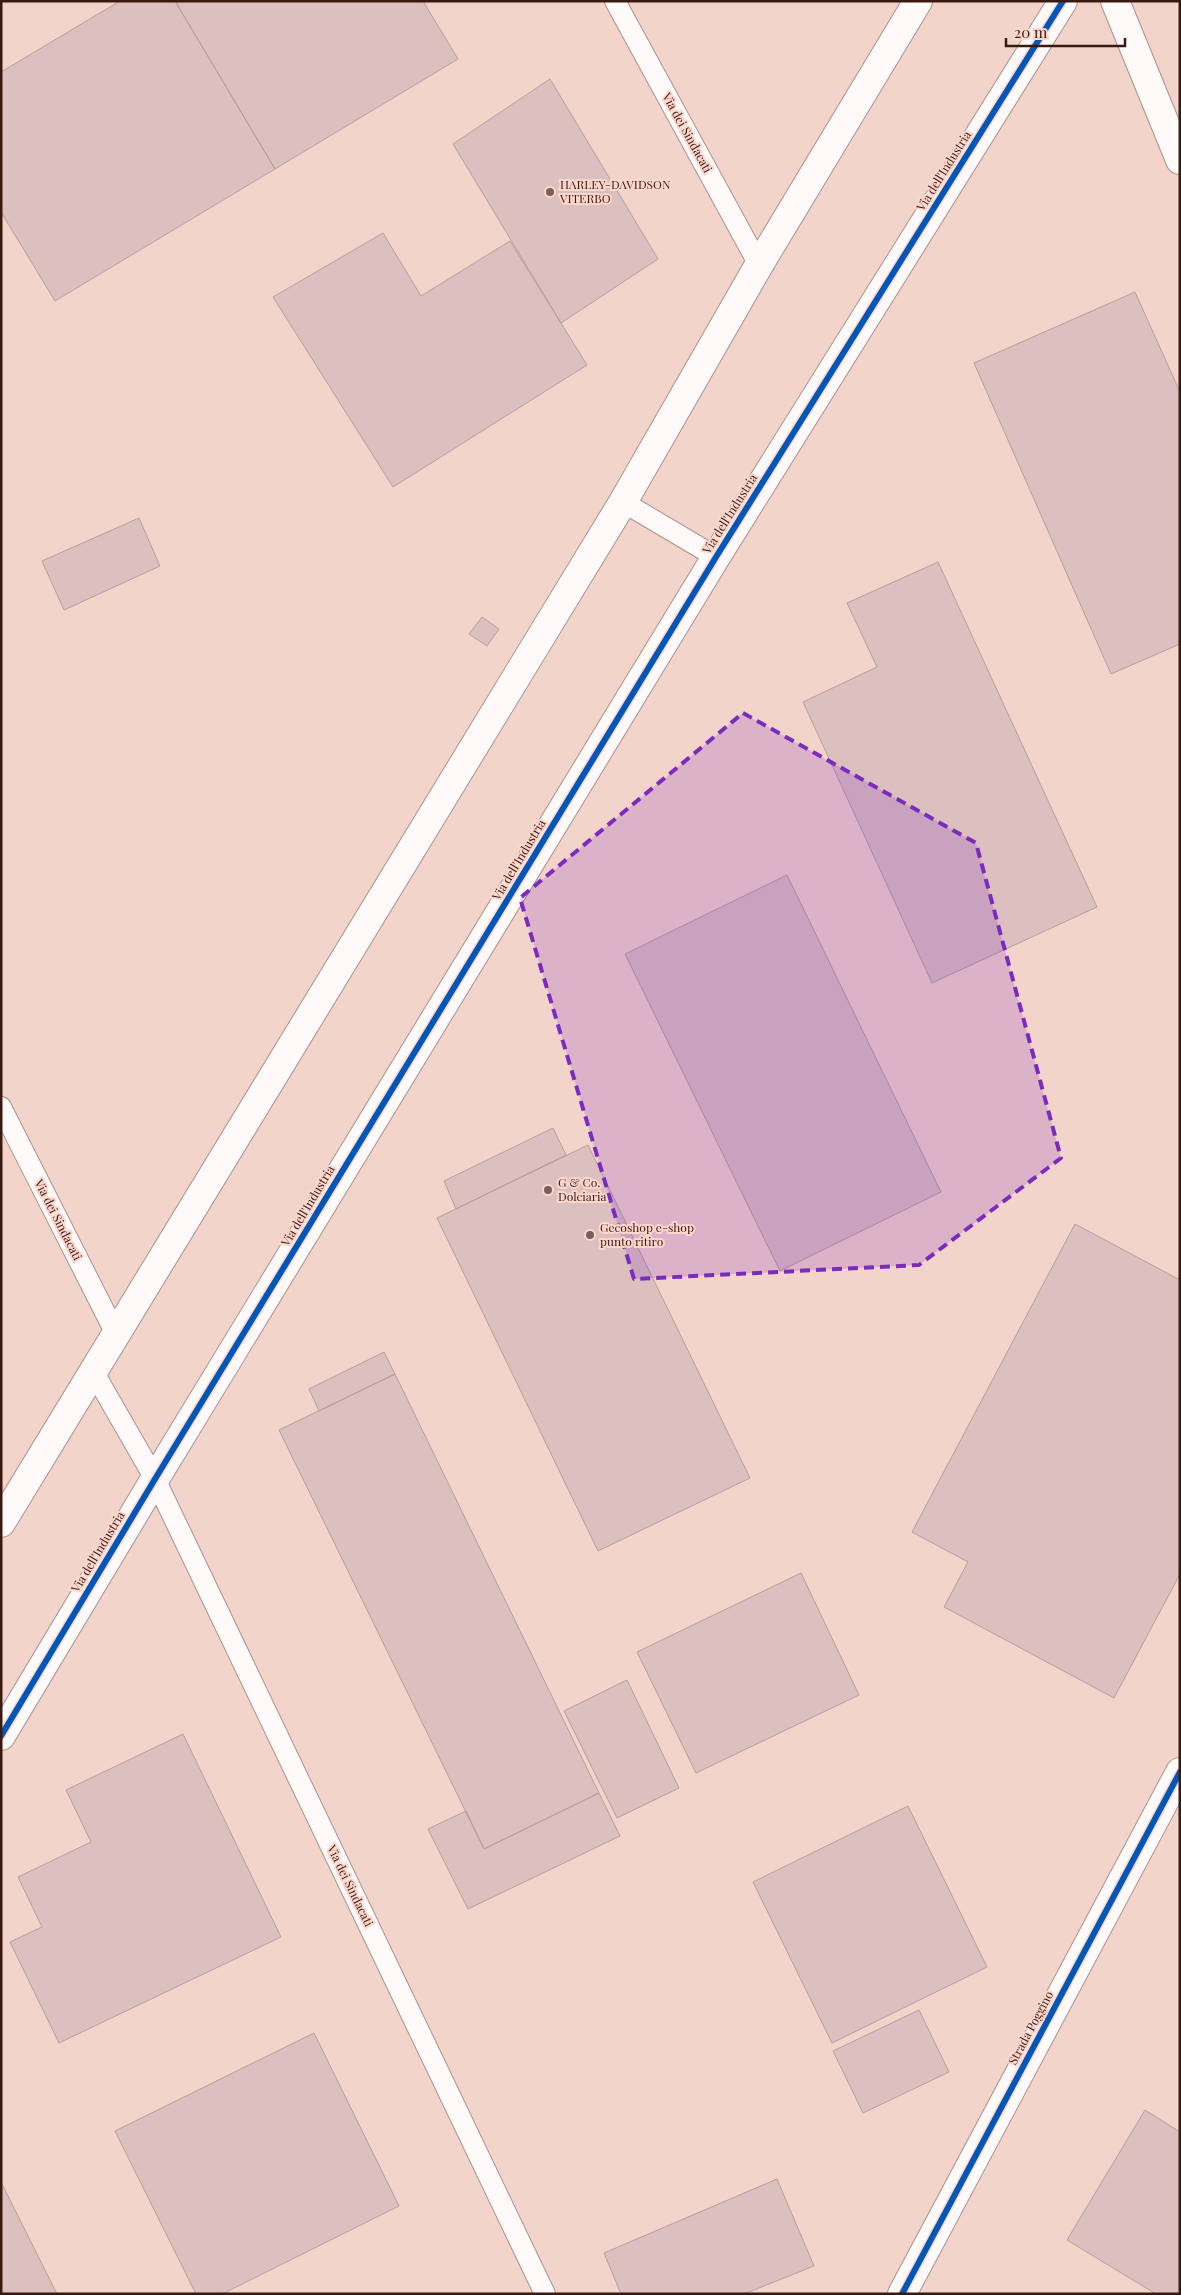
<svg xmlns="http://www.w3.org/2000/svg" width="1181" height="2295" viewBox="0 0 1181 2295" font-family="'Playfair Display',serif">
	<rect width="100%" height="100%" fill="#f2ddd8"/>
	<path fill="#f3d4cb" d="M1 1H1180V2294H1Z"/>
	<path fill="#dbc0bf" stroke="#b79d9d" d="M120 1H175L275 169 55 301 1 212V72Z
		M175 1H423L458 59 275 169Z
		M550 79 658 259 561 323 453 144Z
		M383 233 421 296 510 241 587 365 393 487 273 297Z
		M1135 292 1180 392V644L1111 674 974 363Z
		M139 518 160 566 64 610 42 561Z
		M938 562 1097 907 932 983 803 702 877 667 847 603Z
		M482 617 499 629 487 646 469 634Z
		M787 875 941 1192 780 1271 625 954Z
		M553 1128 566 1155 456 1209 444 1181Z
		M588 1145 750 1478 598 1551 437 1218Z
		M1075 1224 1180 1280V1574L1114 1698 944 1607 968 1562 912 1532Z
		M384 1352 395 1374 319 1411 309 1389Z
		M395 1374 599 1793 484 1849 279 1430Z
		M801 1573 859 1695 696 1773 637 1652Z
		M627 1680 679 1788 617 1818 564 1711Z
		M183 1734 281 1937 59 2043 10 1942 42 1927 18 1877 91 1842 66 1790Z
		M599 1793 620 1836 468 1909 428 1829 466 1811 484 1849Z
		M908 1806 987 1967 832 2043 753 1882Z
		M919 2010 949 2072 863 2113 833 2051Z
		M314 2033 399 2206 222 2294H196L115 2131Z
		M1145 2110 1180 2132V2294H1156L1067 2240Z
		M777 2179 814 2266 744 2294H621L604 2253Z
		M1 2182 57 2294H1Z"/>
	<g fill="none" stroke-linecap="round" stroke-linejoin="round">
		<defs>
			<path id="lane" d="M615 1 759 265
				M623 502 716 557
				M1 1107 116 1334
				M93 1371 155 1479 545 2294"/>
			<path id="street" d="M1115 1 1180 160
				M1 1523 623 502 759 265 918 1
				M1 1736 155 1479 716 557 1063 1
				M902 2294 1180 1772"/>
		</defs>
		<use href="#lane" stroke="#aa928c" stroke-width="22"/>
		<use href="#street" stroke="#aa928c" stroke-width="30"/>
		<use href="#lane" stroke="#fdfaf9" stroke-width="20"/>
		<use href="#street" stroke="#fdfaf9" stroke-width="28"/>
		<defs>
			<path id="cycleway" d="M1 1736 155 1479 716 557 1063 1
				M902 2294 1180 1772"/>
		</defs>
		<use href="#cycleway" stroke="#fdd7cd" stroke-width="9"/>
		<use href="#cycleway" stroke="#0057b8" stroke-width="6"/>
	</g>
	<path fill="#7b2cbf" fill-opacity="0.2" stroke="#7b2cbf" stroke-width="4" stroke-dasharray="10 6" stroke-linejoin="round" d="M743 713 976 843 1061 1158 919 1265 634 1279 520 898Z"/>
	<g fill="#7a5e57" stroke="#fdd7cd" stroke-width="2">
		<circle cx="550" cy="192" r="5"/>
		<circle cx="548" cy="1190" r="5"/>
		<circle cx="590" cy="1235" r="5"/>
	</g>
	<g text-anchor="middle" stroke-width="4" stroke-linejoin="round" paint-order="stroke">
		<g font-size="12" fill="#3a1911" stroke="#fdd7cd">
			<text transform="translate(687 133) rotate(61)" y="4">Via dei Sindacati</text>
			<text transform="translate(944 171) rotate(-58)" y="4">Via dell'Industria</text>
			<text transform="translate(730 514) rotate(-58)" y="4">Via dell'Industria</text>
			<text transform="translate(519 860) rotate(-59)" y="4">Via dell'Industria</text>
			<text transform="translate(308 1206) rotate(-59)" y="4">Via dell'Industria</text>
			<text transform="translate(58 1220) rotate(63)" y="4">Via dei Sindacati</text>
			<text transform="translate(98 1552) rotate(-59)" y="4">Via dell'Industria</text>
			<text transform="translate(350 1886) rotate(64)" y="4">Via dei Sindacati</text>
			<text transform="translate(1031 2028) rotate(-62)" y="4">Strada Poggino</text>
		</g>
		<g font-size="12" fill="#3a1911" stroke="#fdd7cd" text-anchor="start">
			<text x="560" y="189">HARLEY-DAVIDSON<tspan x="560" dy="14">VITERBO</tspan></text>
			<text x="558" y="1187">G &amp; Co.<tspan x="558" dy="14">Dolciaria</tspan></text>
			<text x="600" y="1232">Gecoshop e-shop<tspan x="600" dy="14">punto ritiro</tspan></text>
		</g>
	</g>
	<rect width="1181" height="2295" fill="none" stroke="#3a1911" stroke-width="5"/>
	<path d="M1006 38v8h119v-8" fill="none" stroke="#3a1911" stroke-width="2.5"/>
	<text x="1014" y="38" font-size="15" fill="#3a1911" stroke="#fdd7cd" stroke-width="4" paint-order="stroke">20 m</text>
</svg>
